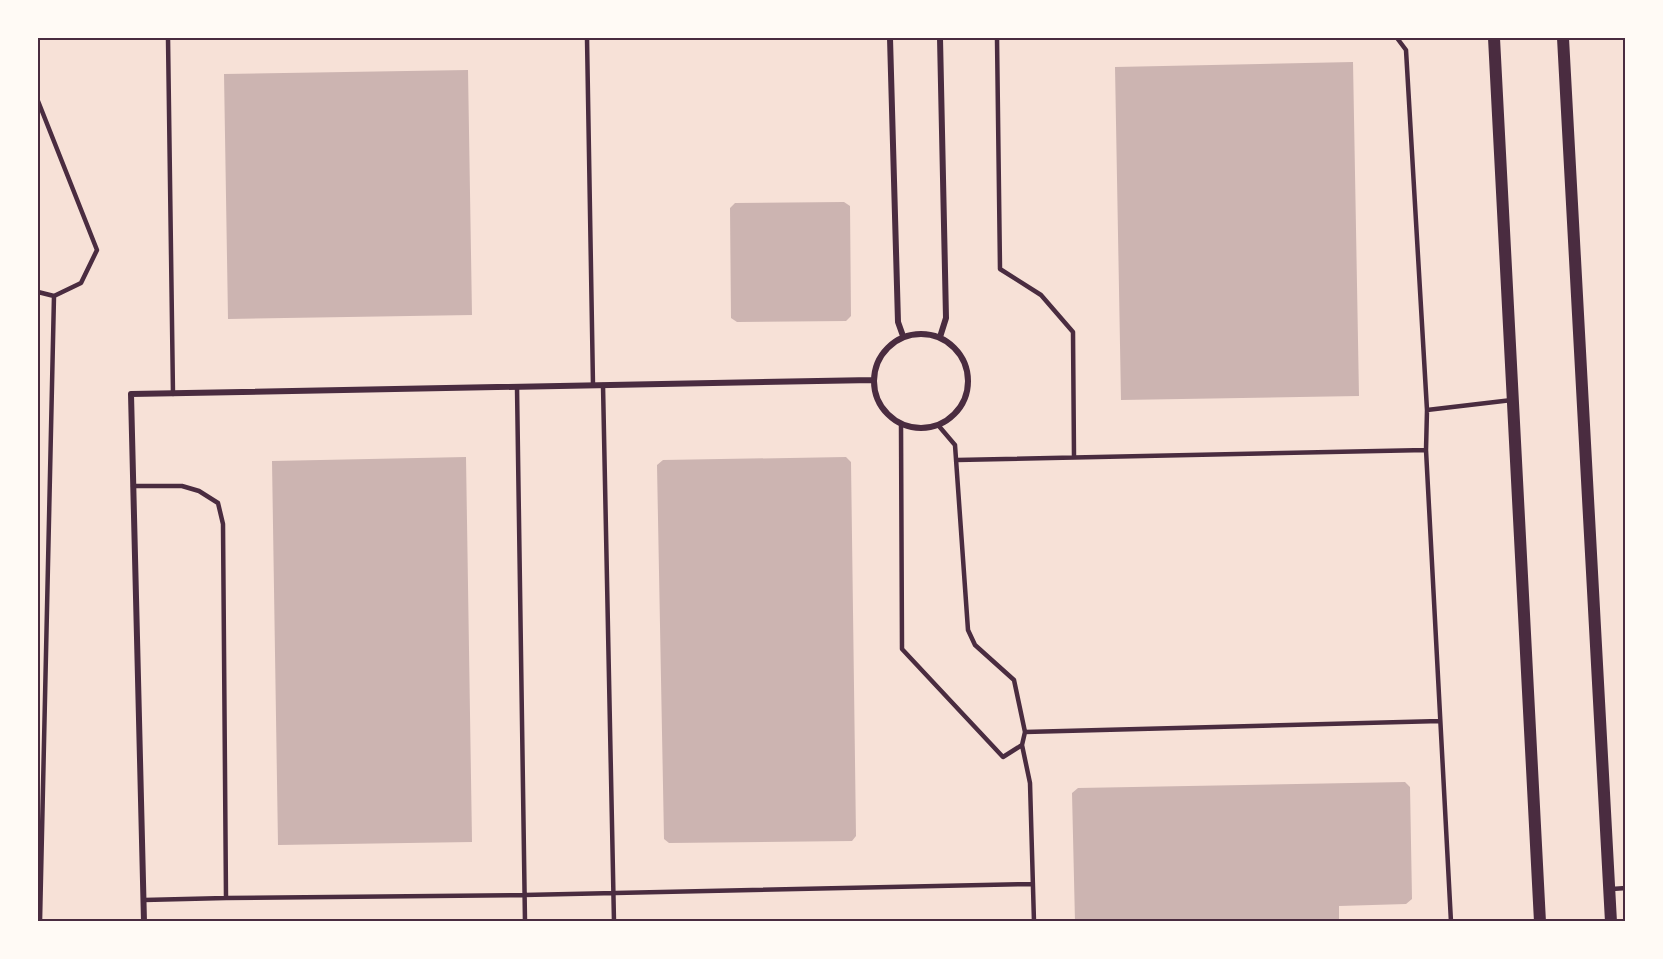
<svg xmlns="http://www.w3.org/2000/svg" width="1663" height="959" viewBox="0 0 1663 959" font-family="'Sofia Sans Condensed',sans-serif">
	<rect width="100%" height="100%" fill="#f7e1d7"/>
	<path fill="#ccb4b1" d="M1353 62 1359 396 1121 400 1115 67Z
		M468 70 472 315 228 319 224 74Z
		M844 202 850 206 851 316 846 321 737 322 731 318 730 208 735 203Z
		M466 457 472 842 278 845 272 461Z
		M846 457 851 462 856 836 852 841 669 843 664 839 657 465 663 460Z
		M1405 782 1410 787 1412 899 1406 904 1339 906V922H1075L1072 793 1078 788Z"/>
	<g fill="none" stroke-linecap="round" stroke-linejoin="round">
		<path stroke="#4a2c40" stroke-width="4.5" d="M168 38 173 394
			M587 38 593 385
			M997 38 1000 269 1041 295 1073 332 1074 457
			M1397 38 1406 50 1427 410
			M38 101 97 250 81 283 54 296 38 292
			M603 385 614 922
			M517 387 525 922
			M901 425 902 649 1003 757 1022 745 1025 732 1014 680 975 645 968 630 955 445 938 425
			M1426 450 1451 922
			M957 460 1426 450 1427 410 1512 400
			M133 486H182L199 491 218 503 223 524 226 898 524 895 1033 884
			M1025 732 1440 721
			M1022 745 1030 783 1034 922
			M1612 889 1626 888
			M144 900 226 898
			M40 922 54 296"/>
		<path stroke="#4a2c40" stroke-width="6" d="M890 38 898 322 903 336
			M940 38 946 318 940 337
			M874 381a47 47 0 1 1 94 0a47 47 0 1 1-94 0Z
			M144 922 131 394 873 380"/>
		<path stroke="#4a2c40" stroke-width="12" d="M1494 38 1540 922
			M1563 38 1611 922"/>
	</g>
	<rect width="1663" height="959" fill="none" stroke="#fffaf5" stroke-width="78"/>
	<rect x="39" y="39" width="1585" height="881" fill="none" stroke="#4a2c40" stroke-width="2"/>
</svg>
